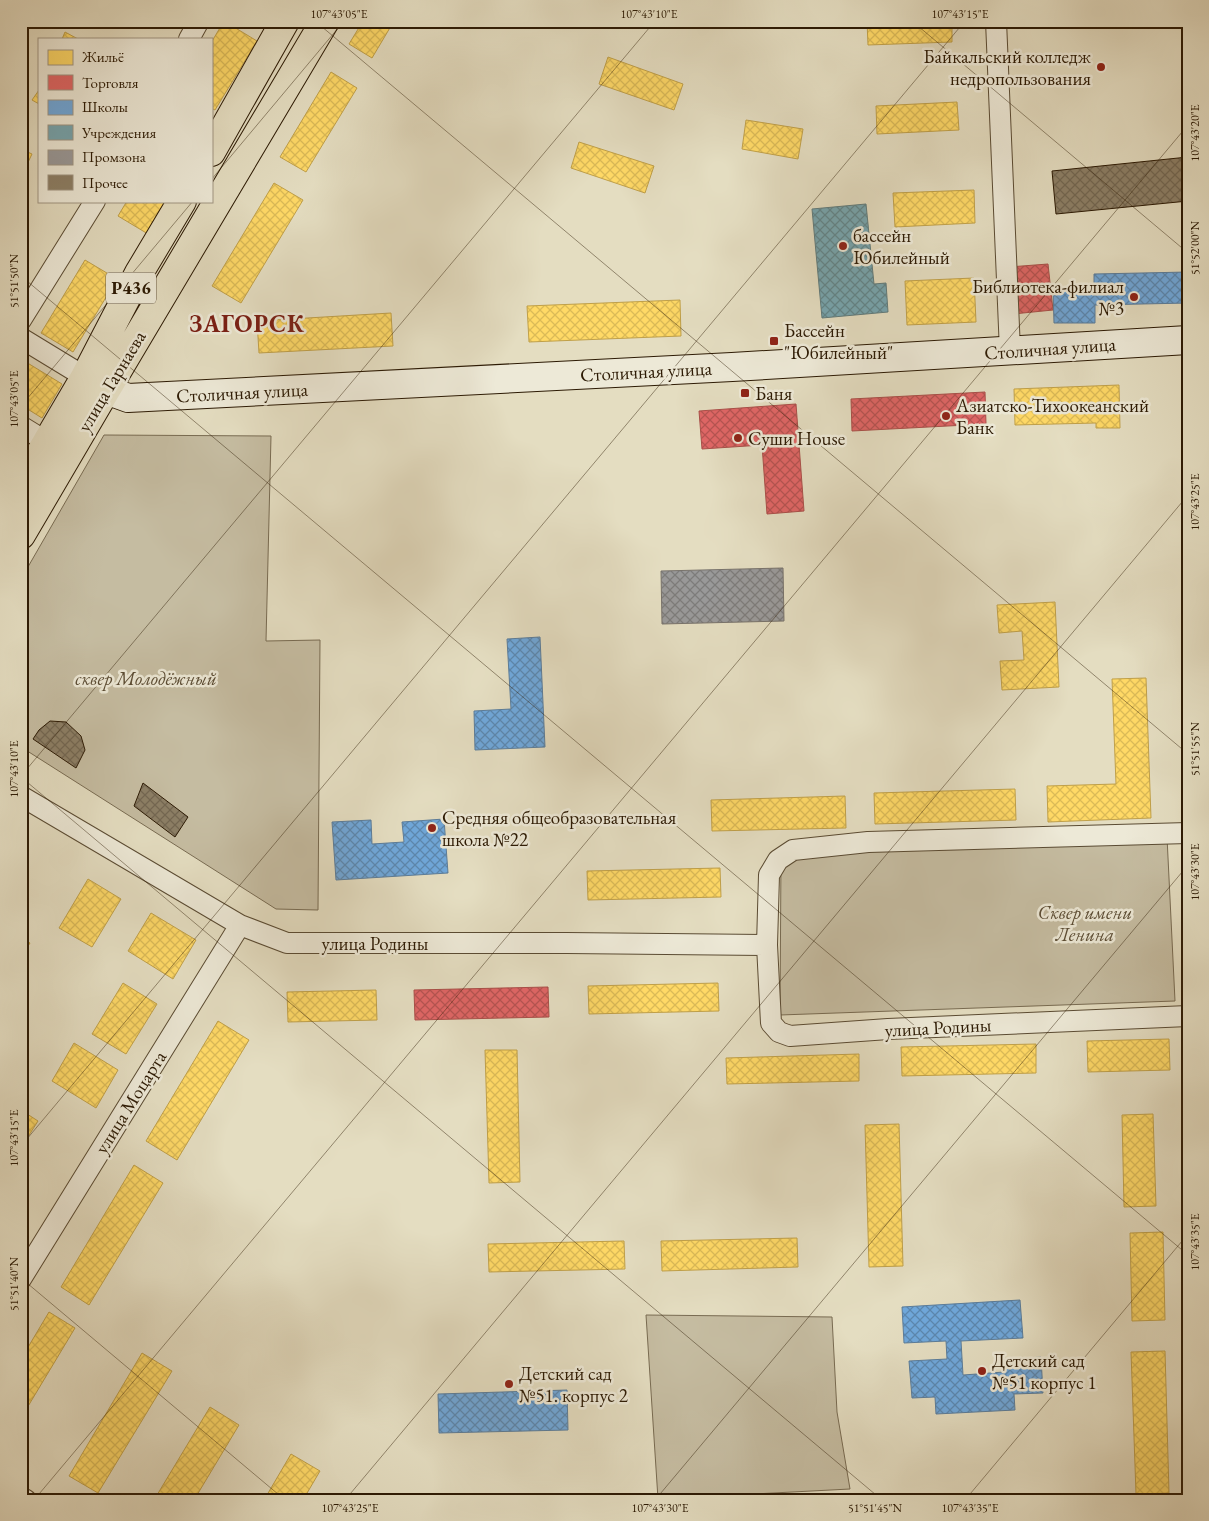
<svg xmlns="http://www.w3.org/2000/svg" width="1209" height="1521" viewBox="0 0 1209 1521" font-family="'EB Garamond',serif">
	<defs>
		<pattern id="homes-cross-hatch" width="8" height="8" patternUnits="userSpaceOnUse" patternTransform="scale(1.25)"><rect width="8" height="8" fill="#ffd966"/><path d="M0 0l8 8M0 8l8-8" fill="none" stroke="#dbba57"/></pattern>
		<pattern id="shops-cross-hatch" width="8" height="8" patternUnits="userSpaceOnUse" patternTransform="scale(1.25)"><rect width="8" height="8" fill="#e06666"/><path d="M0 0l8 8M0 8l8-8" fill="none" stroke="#b65352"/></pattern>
		<pattern id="schools-cross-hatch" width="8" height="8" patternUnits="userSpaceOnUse" patternTransform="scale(1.25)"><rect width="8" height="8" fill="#6fa8dc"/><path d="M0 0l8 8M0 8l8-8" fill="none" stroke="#5b88b0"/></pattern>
		<pattern id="public-cross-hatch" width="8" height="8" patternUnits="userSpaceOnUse" patternTransform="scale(1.25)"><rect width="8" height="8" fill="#76a5af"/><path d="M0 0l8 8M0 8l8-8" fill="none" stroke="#61868c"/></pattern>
		<pattern id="industry-cross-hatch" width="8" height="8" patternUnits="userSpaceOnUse" patternTransform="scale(1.25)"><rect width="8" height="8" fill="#999"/><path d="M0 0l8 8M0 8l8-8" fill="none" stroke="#7d7c7b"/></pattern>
		<pattern id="building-cross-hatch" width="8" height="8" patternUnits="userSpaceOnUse" patternTransform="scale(1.25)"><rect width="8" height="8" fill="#8c7f66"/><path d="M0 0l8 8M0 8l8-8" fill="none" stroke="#736752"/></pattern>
	</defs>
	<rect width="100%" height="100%" fill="#e4ddc1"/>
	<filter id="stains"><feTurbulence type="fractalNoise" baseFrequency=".004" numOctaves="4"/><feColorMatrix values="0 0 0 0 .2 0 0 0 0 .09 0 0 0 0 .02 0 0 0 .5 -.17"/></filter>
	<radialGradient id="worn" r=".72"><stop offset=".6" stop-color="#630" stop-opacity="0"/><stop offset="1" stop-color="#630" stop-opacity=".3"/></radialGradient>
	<path fill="#c5bca1" stroke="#786b52" d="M104 435 271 436 266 641 320 640 318 910 276 909 21 747V579Z
		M1167 837 1175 1001 780 1015 781 856Z
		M646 1315 832 1317 837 1412 850 1489 658 1499Z"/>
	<path fill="url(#homes-cross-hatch)" stroke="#c0a049" d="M224 21 257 41 215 110 211 108V43Z
		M363 21H394L372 58 349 44Z
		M687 21H704L703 26Z
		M867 21H952V42L868 45Z
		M65 32 78 39H62Z
		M608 57 683 84 674 110 599 84Z
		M331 72 357 88 306 172 280 157Z
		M39 90V104L32 100Z
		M957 102 959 130 877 134 876 106Z
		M746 120 803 129 798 159 742 149Z
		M579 142 654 166 645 193 571 168Z
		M21 149 32 154 21 177Z
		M274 183 303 200 241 303 212 286Z
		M974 190 975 223 895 227 893 193Z
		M127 201H168L148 234 118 216Z
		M85 260 117 279 73 352 41 333Z
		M974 278 976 322 907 325 905 281Z
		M680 300 681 336 529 342 527 306Z
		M391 313 393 346 259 353 257 321Z
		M21 359 62 384 42 418 21 405Z
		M1119 385 1120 428H1096V423L1015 425 1014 389Z
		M1055 602 1059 687 1002 690 1000 661 1024 660 1022 631 999 633 997 605Z
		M1146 678 1151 818 1048 822 1047 786 1116 784 1112 679Z
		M1015 789 1016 820 875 824 874 793Z
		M845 796 846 828 712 831 711 800Z
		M720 868 721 897 588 900 587 871Z
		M88 879 121 899 92 947 59 928Z
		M151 913 196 940 173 979 128 951Z
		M21 937 30 943 21 957Z
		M123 983 157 1004 126 1054 92 1034Z
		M718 983 719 1011 589 1014 588 986Z
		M376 990 377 1020 288 1022 287 992Z
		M218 1021 249 1040 177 1160 146 1141Z
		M1169 1039 1170 1070 1088 1072 1087 1041Z
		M74 1043 118 1070 96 1108 52 1081Z
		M1036 1044V1073L902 1076 901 1047Z
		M485 1050H517L520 1182 489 1183Z
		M859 1054V1081L727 1084 726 1058Z
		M21 1110 38 1121 24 1143 21 1141Z
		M1153 1114 1156 1206 1124 1207 1122 1115Z
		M899 1124 903 1266 869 1267 865 1125Z
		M134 1165 163 1183 89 1305 61 1287Z
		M1163 1232 1165 1320 1132 1321 1130 1233Z
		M797 1238 798 1267 662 1271 661 1241Z
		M624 1241 625 1269 489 1272 488 1244Z
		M49 1312 75 1328 21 1418V1359Z
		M1165 1351 1169 1493 1136 1494 1131 1352Z
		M142 1353 172 1371 98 1493 69 1476Z
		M210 1407 239 1425 194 1500H154Z
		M291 1454 320 1471 303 1500H264Z"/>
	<path fill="url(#shops-cross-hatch)" stroke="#aa4f49" d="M1048 264 1053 310 1013 314 1009 267Z
		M985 392 986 424 852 431 851 399Z
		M796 404 804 511 767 514 762 445 702 449 699 411Z
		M548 987 549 1017 415 1020 414 990Z"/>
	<path fill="url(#schools-cross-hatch)" stroke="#5b7d9b" d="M1188 272V303L1095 305V323H1054L1053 290H1094V274Z
		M540 637 545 747 475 750 474 711 511 709 507 639Z
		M444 819 448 873 336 880 332 822 371 820 372 844 404 842 402 822Z
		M1020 1300 1023 1338 961 1341 963 1375 1004 1372V1360L1041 1357 1043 1393 1014 1394 1015 1410 936 1414 935 1397 912 1398 909 1361 947 1359 946 1341 904 1343 902 1307Z
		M567 1390 568 1430 439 1433 438 1394Z"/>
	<path fill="url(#public-cross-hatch)" stroke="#607b7c" d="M866 204 874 284 886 283 888 312 822 318 812 209Z"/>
	<path fill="url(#industry-cross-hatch)" stroke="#78736c" d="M783 568 784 621 662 624 661 571Z"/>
	<path fill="url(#building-cross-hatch)" stroke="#2c1a04" d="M1188 157V201L1056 214 1052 171Z
		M50 721 66 722 81 736 85 750 76 768 33 739 39 730Z
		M143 783 188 817 175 837 134 806Z"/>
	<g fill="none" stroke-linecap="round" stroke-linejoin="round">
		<defs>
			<path id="street" d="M996 21 1010 351
				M189 39 199 21
				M21 320 95 201
				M21 338 85 377
				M21 426 47 442
				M21 796 240 925 287 943H567L767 945
				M1188 833 868 842 793 850 778 860 769 875 767 945 771 1023 779 1032 790 1036 888 1029 1188 1016
				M21 1279 240 925
				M21 1497 26 1500"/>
			<path id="secondary" d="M86 378 106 390 128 398 732 367 1188 340"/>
			<path id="primary" d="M211 152 285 21
				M21 486 85 377 139 273 182 201
				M21 535 106 390 325 21"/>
		</defs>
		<use href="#street" stroke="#5a4b33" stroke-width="22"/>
		<use href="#secondary" stroke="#2c1a04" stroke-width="30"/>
		<use href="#primary" stroke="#2c1a04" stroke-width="30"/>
		<use href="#street" stroke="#ede9d7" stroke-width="20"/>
		<use href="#secondary" stroke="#ede9d7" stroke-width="28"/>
		<use href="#primary" stroke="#e4ddc1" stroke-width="28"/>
	</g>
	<path fill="none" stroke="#2c1a04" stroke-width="1" stroke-opacity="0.45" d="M315 21 1188 754M912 21 1188 253M21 37 34 21M211 180 344 21M21 276 1188 1255M21 406 193 201M21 776 655 21M21 777 882 1500M21 1146 965 21M21 1278 285 1500M34 1500 1188 125M345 1500 1188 495M655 1500 1188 865M965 1500 1188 1234"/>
	<g fill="#8f2418" stroke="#ede9d7" stroke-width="2">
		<circle cx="1101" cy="67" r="5"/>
		<circle cx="843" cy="246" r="5"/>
		<circle cx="1134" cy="297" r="5"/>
		<rect x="769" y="336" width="10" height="10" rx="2.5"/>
		<rect x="740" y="388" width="10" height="10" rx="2.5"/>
		<circle cx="946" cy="416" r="5"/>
		<circle cx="738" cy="438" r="5"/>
		<circle cx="432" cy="828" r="5"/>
		<circle cx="982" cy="1371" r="5"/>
		<circle cx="509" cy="1384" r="5"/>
	</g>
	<g text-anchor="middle" stroke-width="5" stroke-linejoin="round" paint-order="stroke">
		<rect fill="#ede9d7" stroke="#665843" stroke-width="1" x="106" y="272.5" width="50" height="31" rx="4"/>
		<g font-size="18" font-weight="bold" fill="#2c1a04">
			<text x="131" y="294">P436</text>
		</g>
		<g font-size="19" fill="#2c1a04" stroke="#ede9d7" text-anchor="start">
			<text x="1091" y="63" text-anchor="end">Байкальский колледж<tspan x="1091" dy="22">недропользования</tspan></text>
			<text x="853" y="242">бассейн<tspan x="853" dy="22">Юбилейный</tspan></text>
			<text x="1124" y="293" text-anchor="end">Библиотека-филиал<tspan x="1124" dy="22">№3</tspan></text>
			<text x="784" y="337">Бассейн<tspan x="784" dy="22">"Юбилейный"</tspan></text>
			<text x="755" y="400">Баня</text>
			<text x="956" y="412">Азиатско-Тихоокеанский<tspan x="956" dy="22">Банк</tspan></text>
			<text x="748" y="445">Суши House</text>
			<text x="442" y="824">Средняя общеобразовательная<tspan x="442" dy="22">школа №22</tspan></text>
			<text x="992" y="1367">Детский сад<tspan x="992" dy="22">№51 корпус 1</tspan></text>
			<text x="519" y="1380">Детский сад<tspan x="519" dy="22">№51. корпус 2</tspan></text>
		</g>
		<g font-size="19" fill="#2c1a04" stroke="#ede9d7">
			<text transform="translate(1050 348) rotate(-4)" y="7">Столичная улица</text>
			<text transform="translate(646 371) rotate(-3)" y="7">Столичная улица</text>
			<text transform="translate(111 381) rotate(-59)" y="7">улица Гарнаева</text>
			<text transform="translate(242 392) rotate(-3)" y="7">Столичная улица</text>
			<text x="375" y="950">улица Родины</text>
			<text transform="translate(938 1027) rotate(-3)" y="7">улица Родины</text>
			<text transform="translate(130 1102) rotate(-58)" y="7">улица Моцарта</text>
		</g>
		<g font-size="19" font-style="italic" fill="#5a4b33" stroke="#ede9d7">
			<text x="146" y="685">сквер Молодёжный</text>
			<text x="1085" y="919">Сквер имени<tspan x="1085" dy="22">Ленина</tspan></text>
		</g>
		<g font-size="24" font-weight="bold" letter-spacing="1" fill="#7a1f14" stroke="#ede9d7">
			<text x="247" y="332">ЗАГОРСК</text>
		</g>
	</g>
	<rect width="1209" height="1521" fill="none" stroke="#e4ddc1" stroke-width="55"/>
	<rect x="38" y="38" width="175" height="165" fill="#ede9d7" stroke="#a09683"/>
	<rect x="48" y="50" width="25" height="15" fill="#ffd966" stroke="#a09683"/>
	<text x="82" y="62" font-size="15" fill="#2c1a04">Жильё</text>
	<rect x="48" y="75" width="25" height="15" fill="#e06666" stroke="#a09683"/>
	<text x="82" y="88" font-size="15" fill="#2c1a04">Торговля</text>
	<rect x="48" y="100" width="25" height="15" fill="#6fa8dc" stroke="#a09683"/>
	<text x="82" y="112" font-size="15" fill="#2c1a04">Школы</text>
	<rect x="48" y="125" width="25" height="15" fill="#76a5af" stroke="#a09683"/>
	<text x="82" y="138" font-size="15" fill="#2c1a04">Учреждения</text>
	<rect x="48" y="150" width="25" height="15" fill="#999999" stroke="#a09683"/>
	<text x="82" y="162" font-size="15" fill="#2c1a04">Промзона</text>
	<rect x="48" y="175" width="25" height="15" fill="#8c7f66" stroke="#a09683"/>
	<text x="82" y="188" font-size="15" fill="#2c1a04">Прочее</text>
	<rect x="28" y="28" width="1154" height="1466" fill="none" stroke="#2c1a04" stroke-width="2"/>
	<g font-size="12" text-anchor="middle" fill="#2c1a04">
		<text x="339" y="18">107°43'05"E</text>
		<text x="649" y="18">107°43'10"E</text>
		<text x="960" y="18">107°43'15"E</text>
		<text transform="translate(1195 133) rotate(-90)" y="4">107°43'20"E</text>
		<text transform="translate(1195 248) rotate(-90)" y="4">51°52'00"N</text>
		<text transform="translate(14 281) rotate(-90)" y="4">51°51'50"N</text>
		<text transform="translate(14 399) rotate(-90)" y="4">107°43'05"E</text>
		<text transform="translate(1195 502) rotate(-90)" y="4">107°43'25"E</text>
		<text transform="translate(1195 749) rotate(-90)" y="4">51°51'55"N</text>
		<text transform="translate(14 769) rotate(-90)" y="4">107°43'10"E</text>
		<text transform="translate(1195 872) rotate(-90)" y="4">107°43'30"E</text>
		<text transform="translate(14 1138) rotate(-90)" y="4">107°43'15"E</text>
		<text transform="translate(1195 1242) rotate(-90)" y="4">107°43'35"E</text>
		<text transform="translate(14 1284) rotate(-90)" y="4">51°51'40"N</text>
		<text x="350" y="1512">107°43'25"E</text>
		<text x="660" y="1512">107°43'30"E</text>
		<text x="875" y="1512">51°51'45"N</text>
		<text x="970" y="1512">107°43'35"E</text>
	</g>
	<rect width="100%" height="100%" filter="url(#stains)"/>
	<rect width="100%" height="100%" fill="url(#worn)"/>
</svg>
